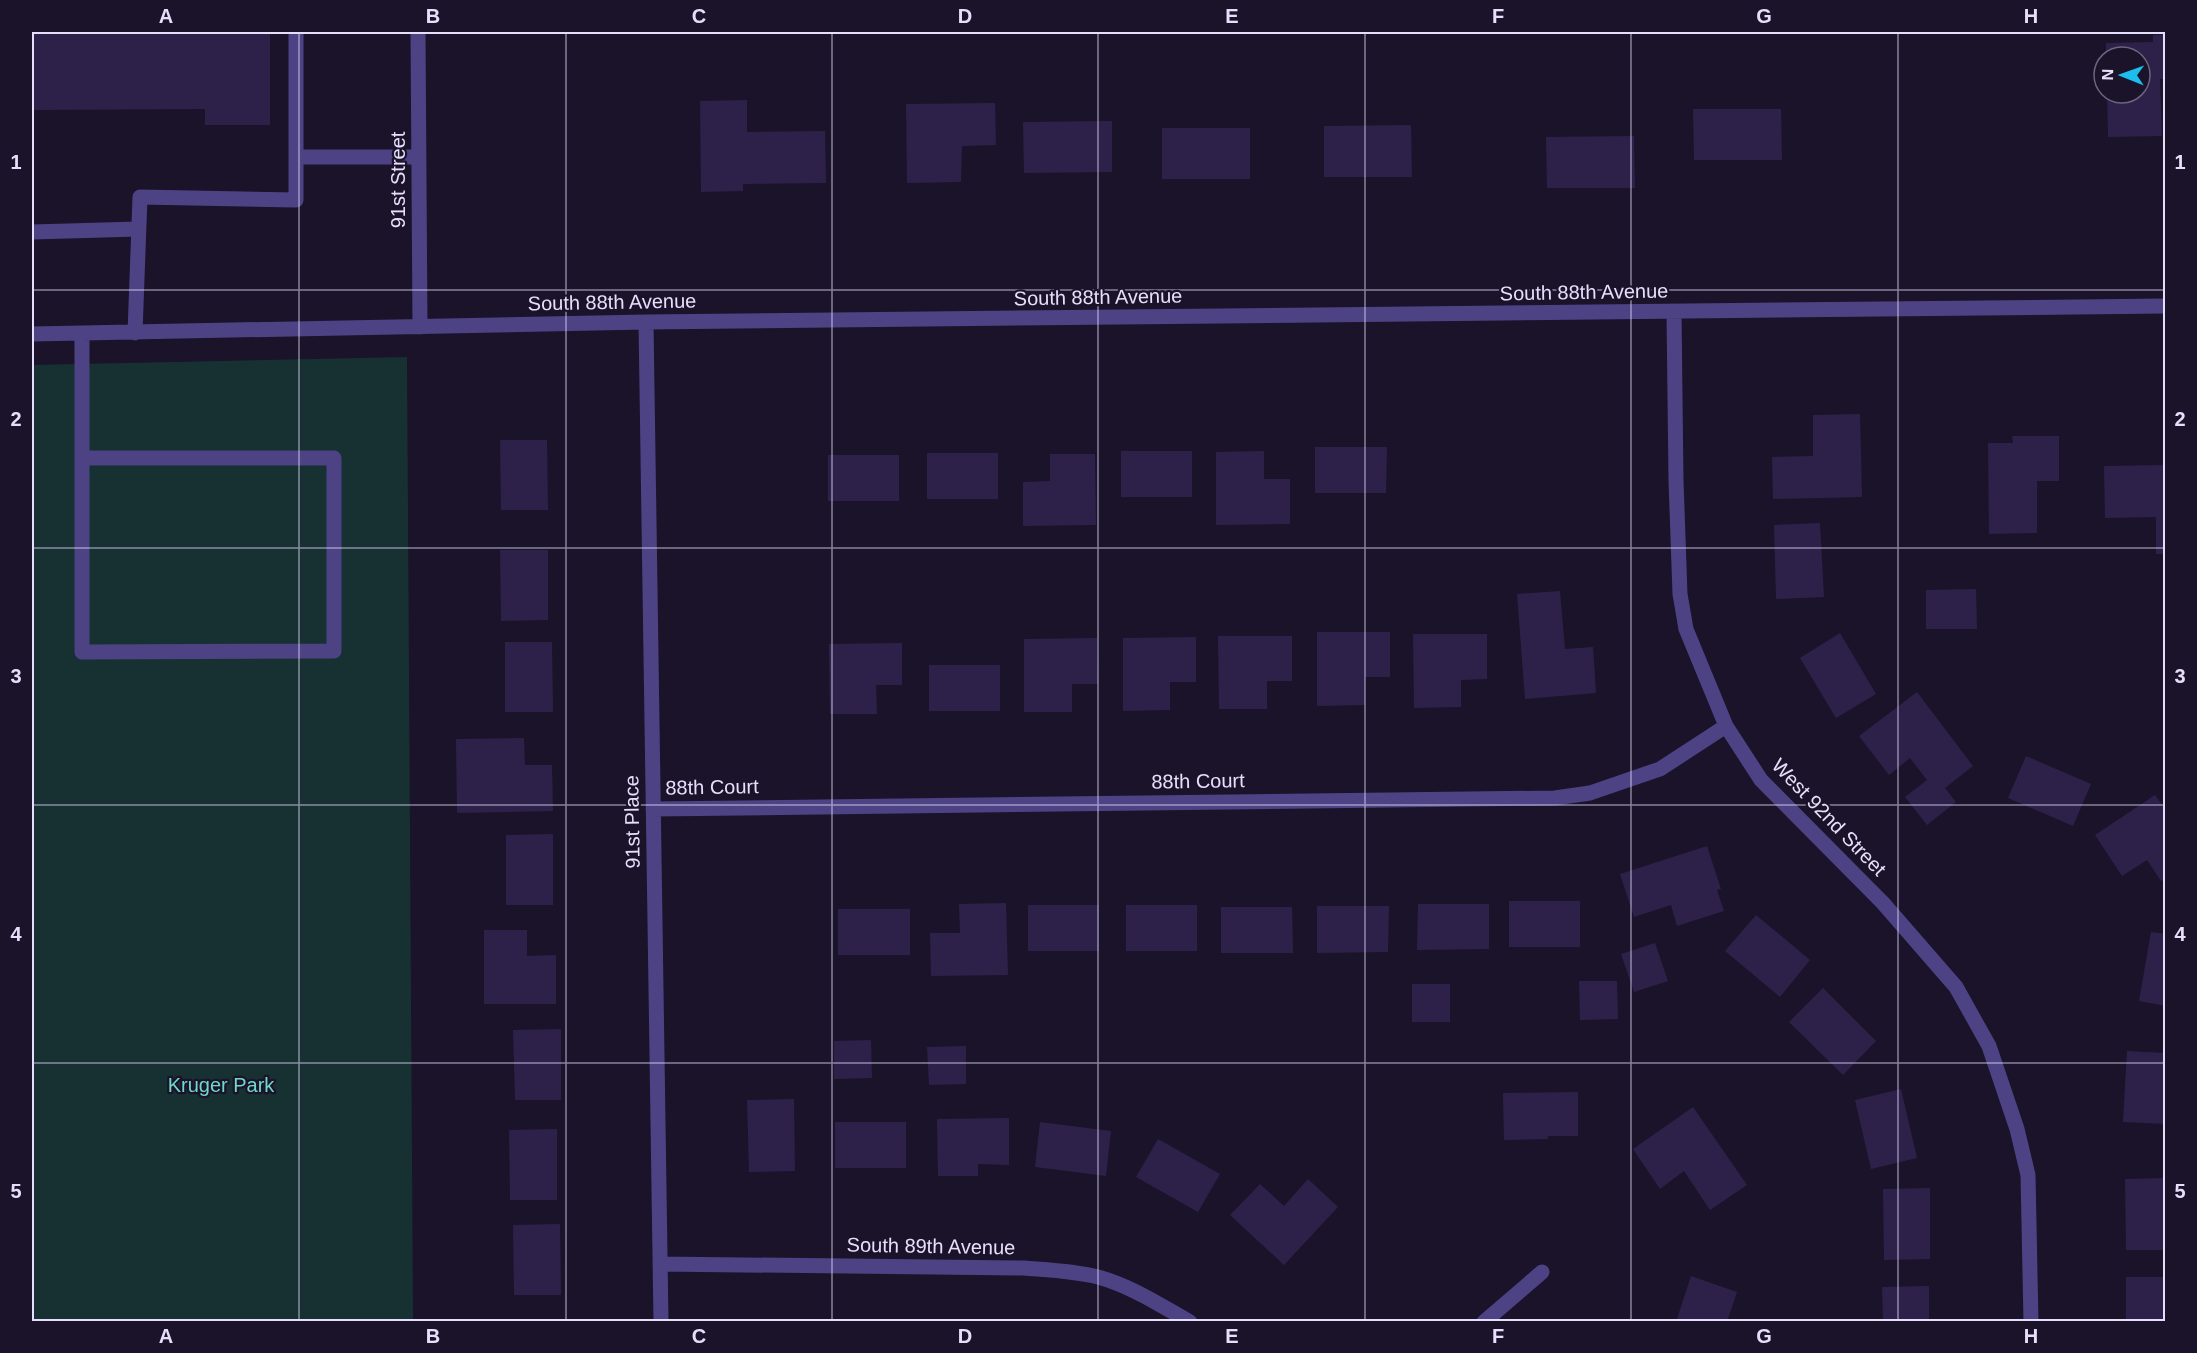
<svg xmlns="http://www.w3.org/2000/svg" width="2197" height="1353" viewBox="0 0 2197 1353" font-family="Helvetica,sans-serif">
	<rect width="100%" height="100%" fill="#1a132a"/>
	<path fill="#173133" d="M407 357 413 1321H32V365Z"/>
	<path fill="#2e2149" d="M32 32H270V125H205V109L32 110Z
		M2153 35H2166V79H2160L2162 136 2108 137 2107 93H2140V57H2106V43L2153 42Z
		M747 100V132L825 131 826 183 743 184V191L701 192 700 101Z
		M995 103 996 145 962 146 961 182 907 183 906 104Z
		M1693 109H1781L1782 160H1694Z
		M1112 121V172L1024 173 1023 122Z
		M1411 125 1412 177H1324V126Z
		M1162 128H1250V179H1162Z
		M1634 136 1635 188H1547L1546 137Z
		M1860 414 1862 497 1773 499 1772 457 1813 456V415Z
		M2012 436H2059V481H2037V533L1989 534 1988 443H2013Z
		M500 440H547L548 510H501Z
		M1315 447H1387L1386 493H1315Z
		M1121 451H1192V497H1121Z
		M1264 451V479H1290V524L1216 525V452Z
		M927 453H998V499H927Z
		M1050 454H1095L1096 525 1023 526V482L1050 481Z
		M828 455H899V501H828Z
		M2166 465V554H2156V517L2105 518 2104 466Z
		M1820 523 1824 597 1776 599 1774 525Z
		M500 550H548V620L501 621Z
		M1976 589 1977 629H1926V590Z
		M1560 591 1565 649 1593 647 1596 693 1525 699 1517 594Z
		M1317 632H1390V677H1365V705L1317 706Z
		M1840 633 1876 694 1836 718 1800 658Z
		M1413 634H1487V679L1461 680V707L1414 708Z
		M1218 636H1292V681H1267V709H1219Z
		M1196 637V682H1170V710L1123 711V638Z
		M1097 638 1098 684H1072V712H1024V639Z
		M505 642H552L553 712H505Z
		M902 643V685H876L877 714H830L829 644Z
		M929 665H1000V711H929Z
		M1917 692 1973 766 1945 788 1956 802 1927 825 1905 797 1927 780 1910 758 1889 775 1859 736Z
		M524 738 525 765H552L553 811 457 813 456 739Z
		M2026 756 2091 784 2073 826 2008 798Z
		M2155 795 2166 810V878L2161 881 2147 860 2122 876 2095 835Z
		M553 834V905H506V835Z
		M1707 846 1721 889 1717 890 1724 911 1677 926 1671 905 1634 917 1620 874Z
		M1509 901H1580V947H1509Z
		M1006 903 1008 975 931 976 930 933H960L959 904Z
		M1418 904H1489V949L1417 950Z
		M1028 905H1099V951H1028Z
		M1126 905H1197V951H1126Z
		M1317 906H1389L1388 952 1317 953Z
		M1221 907H1292L1293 953H1221Z
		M838 909H910V955H838Z
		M1756 915 1810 960 1780 997 1725 951Z
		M484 930H527V956L556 955V1004H484Z
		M2151 932 2166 934V1006L2139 1001Z
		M1655 943 1668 981 1634 992 1621 954Z
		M1579 981H1617L1618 1019 1580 1020Z
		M1412 984H1450V1022H1412Z
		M1823 988 1876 1041 1843 1075 1789 1022Z
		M561 1029V1100H515L513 1030Z
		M871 1040 872 1078 834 1079V1041Z
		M966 1046V1084L929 1085 927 1047Z
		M2127 1051 2166 1053V1124L2123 1122Z
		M1901 1089 1917 1158 1871 1169 1855 1100Z
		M1578 1092V1136H1548V1139L1504 1140 1503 1093Z
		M794 1099 795 1171 749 1172 747 1100Z
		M1693 1107 1747 1185 1710 1210 1684 1171 1660 1189 1633 1149Z
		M1009 1118V1165L978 1164V1176H938L937 1119Z
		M835 1122H906V1168H835Z
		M1040 1122 1111 1131 1106 1176 1035 1167Z
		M557 1129V1200H510L509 1130Z
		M1158 1139 1220 1174 1198 1212 1136 1177Z
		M2166 1178V1250H2126L2125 1179Z
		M1308 1179 1338 1207 1284 1265 1230 1215 1260 1184 1284 1206Z
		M1930 1188V1259L1884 1260 1883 1189Z
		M560 1224 561 1295H514L513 1225Z
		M1691 1276 1737 1292 1727 1322H1676Z
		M2126 1277H2166V1322H2126Z
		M1929 1286V1322H1883L1882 1287Z"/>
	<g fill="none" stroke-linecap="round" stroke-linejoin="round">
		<path stroke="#4d4384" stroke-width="15" d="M418 32 420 327
			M297 157H419
			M32 232 139 229
			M1674 312 1676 481 1680 594 1686 629 1726 726 1761 780 1883 903 1956 987 1989 1046 2017 1129 2028 1175 2031 1322
			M646 322 661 1322
			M135 333 140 197 296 200V32
			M32 334 646 322 2166 306
			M82 334V652L334 651V458H82
			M653 809 1555 798 1590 793 1660 769 1726 726
			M660 1264 1024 1268C1048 1270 1074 1271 1098 1277 1131 1286 1160 1305 1190 1322
			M1484 1322 1542 1272"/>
	</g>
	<path fill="none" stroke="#e6dffc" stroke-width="1.5" stroke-opacity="0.55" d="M299 32V1322M566 32V1322M832 32V1322M1098 32V1322M1365 32V1322M1631 32V1322M1898 32V1322M32 290H2166M32 548H2166M32 805H2166M32 1063H2166"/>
	<g text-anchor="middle" stroke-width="4.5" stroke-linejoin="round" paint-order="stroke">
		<g font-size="20" fill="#e6dffc" stroke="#1a132a">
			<text transform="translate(398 180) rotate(-90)" y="7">91st Street</text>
			<text transform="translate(1584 292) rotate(-1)" y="7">South 88th Avenue</text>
			<text transform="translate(1098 297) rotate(-1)" y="7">South 88th Avenue</text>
			<text transform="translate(612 302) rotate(-1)" y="7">South 88th Avenue</text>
			<text transform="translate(1198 781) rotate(-1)" y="7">88th Court</text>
			<text transform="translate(712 787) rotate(-1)" y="7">88th Court</text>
			<text transform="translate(1829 817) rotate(46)" y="7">West 92nd Street</text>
			<text transform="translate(632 822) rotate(-91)" y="7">91st Place</text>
			<text transform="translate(931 1246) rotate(1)" y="7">South 89th Avenue</text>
		</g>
		<g font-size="20" fill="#6fd8ca" stroke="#1a132a">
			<text x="221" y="1092">Kruger Park</text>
		</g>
	</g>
	<rect width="2197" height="1353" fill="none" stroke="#1a132a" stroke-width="66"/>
	<g transform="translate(2122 75) rotate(271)"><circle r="28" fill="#1a132a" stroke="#6c657e" stroke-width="1.5"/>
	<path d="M0-4.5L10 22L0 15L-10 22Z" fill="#1bbeec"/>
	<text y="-9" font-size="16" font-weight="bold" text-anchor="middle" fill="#e6dffc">N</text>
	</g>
	<rect x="33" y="33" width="2131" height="1287" fill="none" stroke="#e6dffc" stroke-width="2"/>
	<g font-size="20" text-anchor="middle" font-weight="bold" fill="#e6dffc">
		<text x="166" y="23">A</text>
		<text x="433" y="23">B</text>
		<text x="699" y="23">C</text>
		<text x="965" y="23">D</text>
		<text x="1232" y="23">E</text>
		<text x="1498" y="23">F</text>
		<text x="1764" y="23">G</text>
		<text x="2031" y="23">H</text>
		<text x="16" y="169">1</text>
		<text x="2180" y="169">1</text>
		<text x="16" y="426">2</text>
		<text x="2180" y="426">2</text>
		<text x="16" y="683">3</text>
		<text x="2180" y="683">3</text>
		<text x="16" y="941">4</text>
		<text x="2180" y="941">4</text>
		<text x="16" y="1198">5</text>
		<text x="2180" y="1198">5</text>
		<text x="166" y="1343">A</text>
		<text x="433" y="1343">B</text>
		<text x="699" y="1343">C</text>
		<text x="965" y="1343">D</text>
		<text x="1232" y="1343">E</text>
		<text x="1498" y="1343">F</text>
		<text x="1764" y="1343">G</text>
		<text x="2031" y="1343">H</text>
	</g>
</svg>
